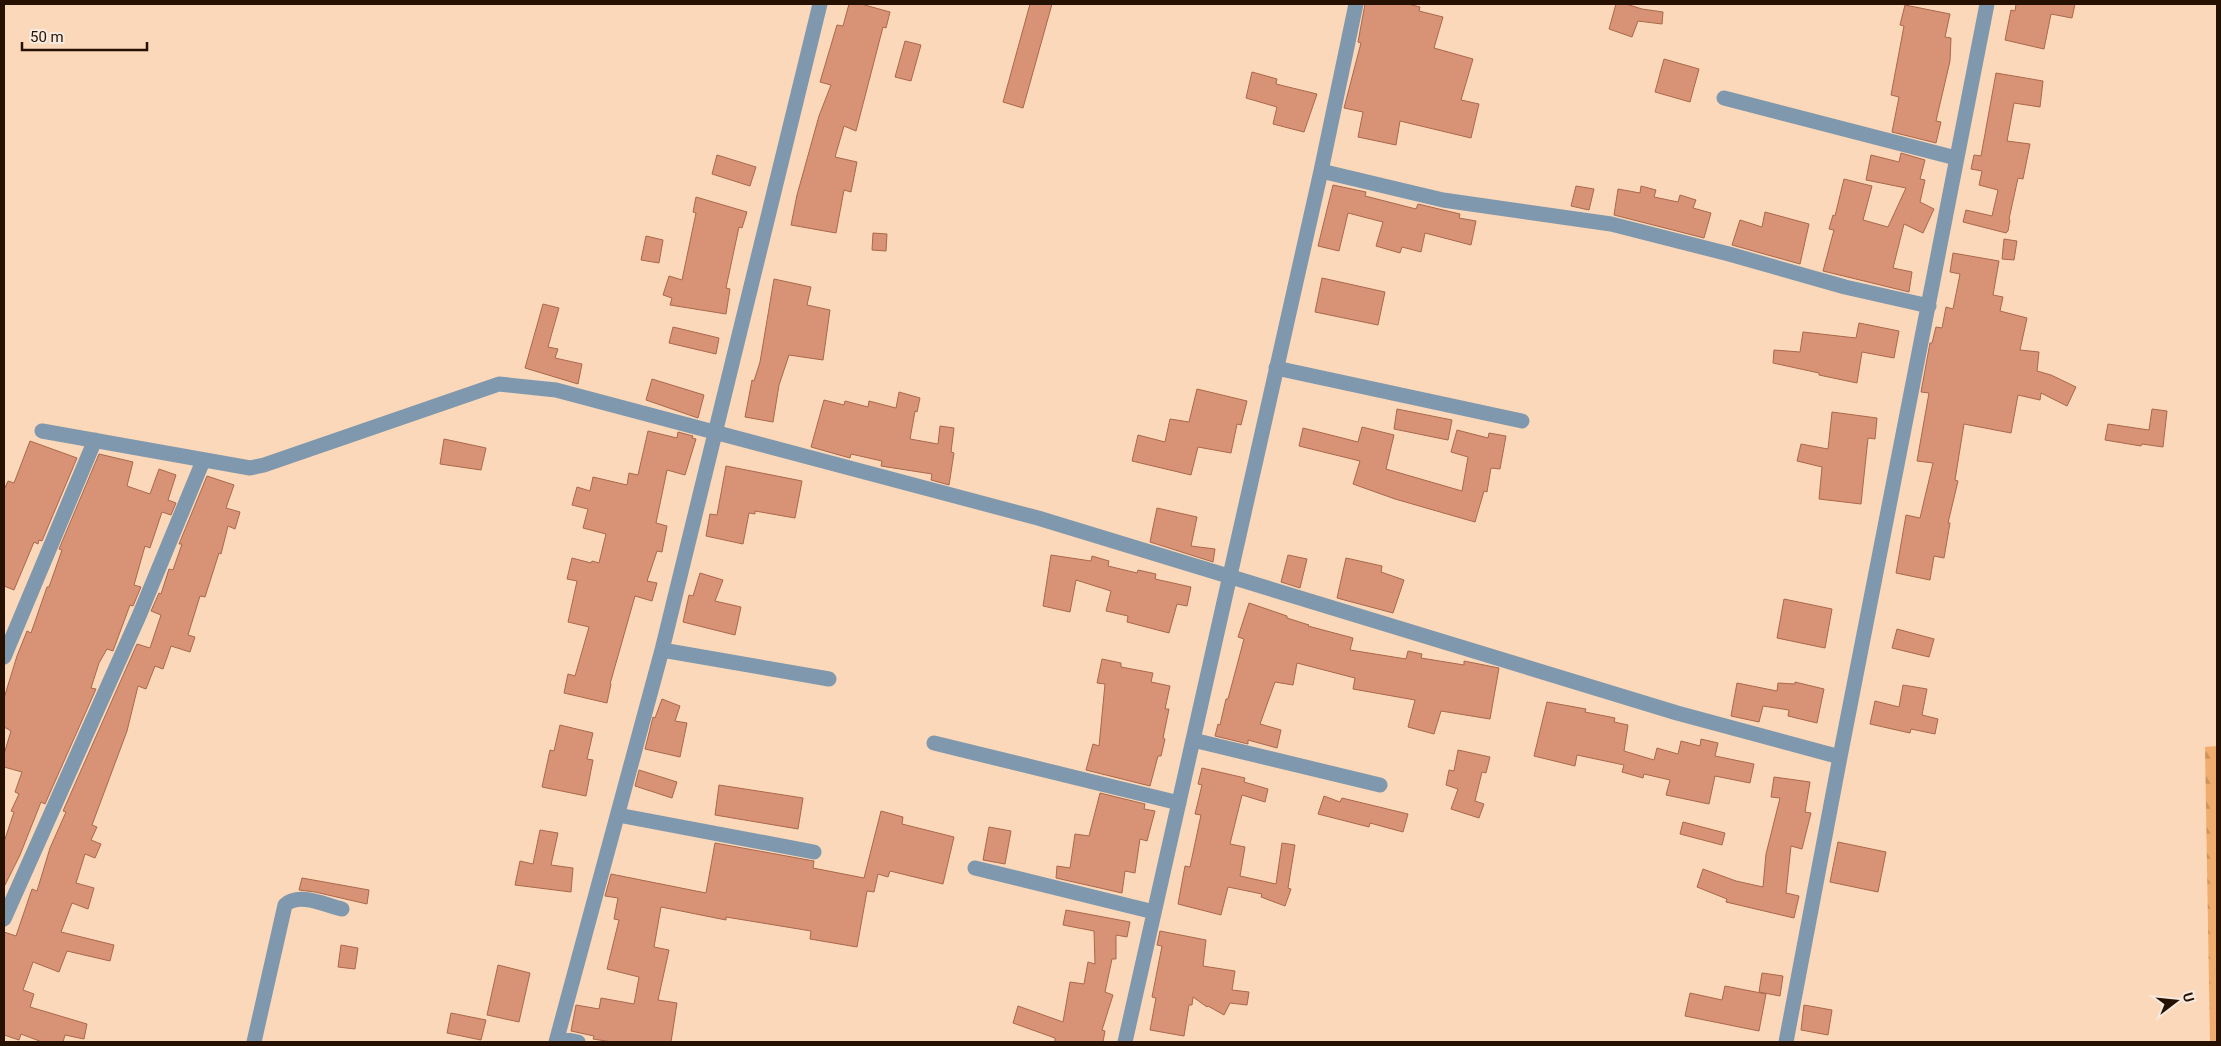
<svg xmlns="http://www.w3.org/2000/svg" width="2221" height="1046" viewBox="0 0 2221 1046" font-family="Roboto,sans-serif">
	<defs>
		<pattern id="forest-firs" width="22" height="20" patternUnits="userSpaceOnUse" patternTransform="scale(1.25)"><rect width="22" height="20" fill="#f0ad6e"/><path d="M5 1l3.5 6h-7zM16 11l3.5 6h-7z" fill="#ce945e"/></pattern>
	</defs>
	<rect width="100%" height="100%" fill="#fbd8b9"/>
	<path fill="url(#forest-firs)" d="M2217 746V1042H2210L2205 747Z"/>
	<path fill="#d89275" stroke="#aa684c" d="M849 4H861L890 12 886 28 883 27 856 131 844 126 835 157 857 162 851 192 844 190 836 233 791 225 797 195 819 116 831 85 820 82 837 25 843 26Z
		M1030 4H1052L1023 108 1003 102Z
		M1365 4H1408L1420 7 1419 11 1443 17 1434 48 1473 59 1461 100 1479 104 1471 138 1400 121 1396 145 1358 137 1363 112 1344 108 1361 43 1358 42Z
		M1616 4H1626L1642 9 1663 12 1662 24 1638 21 1632 37 1609 29Z
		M2016 4H2075L2072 18 2051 14 2044 49 2005 40 2011 10 2015 11Z
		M1905 5 1950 14 1945 37 1951 38 1950 61 1936 121 1941 122 1936 143 1892 132 1899 97 1891 95 1904 26 1900 25Z
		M905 41 921 45 911 81 895 77Z
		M1664 59 1699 69 1690 102 1655 92Z
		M1252 72 1277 79 1276 84 1317 94 1304 132 1273 124 1277 107 1246 98Z
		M1996 73 2043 81 2040 107 2014 103 2007 141 2030 144 2023 179 2018 178 2009 219 2010 220 2008 231 2006 233 1963 222 1966 210 1992 216 1998 190 1979 185 1982 171 1971 169 1974 155 1981 156Z
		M1901 153 1925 160 1920 179 1925 180 1920 202 1934 209 1923 233 1904 224 1893 268 1912 272 1909 292 1823 271 1834 230 1829 229 1833 215 1835 216 1844 179 1872 186 1863 220 1888 227 1906 188 1866 180 1871 155 1899 162Z
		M717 155 756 167 750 186 712 174Z
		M1333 185 1366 192 1365 196 1416 209 1418 204 1460 214 1459 218 1476 221 1471 245 1425 233 1421 252 1402 247 1400 253 1376 246 1383 222 1348 213 1339 251 1318 246Z
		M1576 186 1594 189 1589 210 1571 206Z
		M1641 186 1656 190 1654 197 1678 202 1680 195 1696 200 1693 208 1711 213 1704 238 1614 215 1618 189 1640 193Z
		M696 197 747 212 742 228 739 227 726 288 730 289 726 314 670 305 672 298 663 295 669 276 682 280 696 213 693 212Z
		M1765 212 1809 224 1800 264 1732 245 1740 220 1762 227Z
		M873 233 887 234 886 251 872 250Z
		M646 236 663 240 659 263 641 260Z
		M2004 239 2017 241 2014 260 2002 259Z
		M1953 253 1999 261 1993 295 2003 297 2000 311 2027 318 2020 350 2039 352 2037 371 2051 375 2076 387 2067 406 2041 393 2040 400 2018 395 2011 433 1964 424 1955 480 1958 481 1948 523H1950L1944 558 1934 556 1930 580 1896 573 1906 515 1920 518 1933 463 1917 461 1929 393 1921 392 1930 343H1932L1936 327 1942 328 1946 307 1953 309 1960 274 1950 272Z
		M1322 278 1385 292 1378 325 1315 312Z
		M774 279 811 287 807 305 830 310 823 360 789 355 779 385 773 422 745 417 752 380 754 381 760 362Z
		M543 304 559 308 548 347 558 349 555 358 582 364 578 384 525 368Z
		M1859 323 1899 331 1894 358 1862 352 1857 383 1819 375V373L1773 363 1774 350 1800 352 1803 332 1856 338Z
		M673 327 719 338 716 354 669 343Z
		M652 379 704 395 698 418 646 400Z
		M1197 389 1247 401 1241 425 1237 424 1231 453 1198 447 1191 475 1132 461 1138 435 1165 442 1170 419 1189 422Z
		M899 392 920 398 917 412 915 411 910 439 938 444 940 426 954 428 951 452 954 453 949 485 931 480 932 474 881 466 882 461 851 454 850 458 811 447 824 400 844 405 845 401 868 407 869 401 896 408Z
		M1397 409 1452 420 1448 440 1394 429Z
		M2152 409 2167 411 2163 447 2142 444 2141 446 2105 440 2108 424 2149 430Z
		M1832 412 1877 418 1875 439 1868 438 1861 504 1819 499 1822 467 1797 461 1801 444 1828 449Z
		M1362 427 1394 435 1386 469 1462 491 1468 457 1451 452 1457 430 1488 438 1489 433 1506 436 1500 469 1491 468 1487 492 1484 491 1475 522 1395 499 1353 484 1360 461 1299 446 1303 428 1358 442Z
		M648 431 677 438 678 432 693 436 692 438 696 439 685 475 667 470 656 523 667 526 662 552 657 551 647 581 657 583 652 601 635 596 610 684H611L607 703 564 693 568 674 575 676 589 627 568 622 577 581 567 579 572 558 591 563 592 561 599 563 606 534 583 528 588 509 572 505 577 487 590 491 593 477 627 485 629 473 638 475Z
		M444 439 486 448 481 470 440 464Z
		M30 441 77 458 42 541 39 540 38 544 34 542 14 590 4 586V490L8 481 14 483Z
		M99 454 133 462 127 486 150 494 159 469 176 475 168 500 176 503 171 515 162 512 150 548 145 546 134 585 141 587 133 606 130 605 113 651 107 649 99 663 91 688 96 689 45 804 41 802 20 855 4 887V842L14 812 11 811 19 794 15 792 22 772 4 767V754L11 731 4 727V698L17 656 27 631 31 633 47 587H49L62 550 59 549Z
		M726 466 802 481 795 518 755 511V514L749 513 743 544 706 536 710 514 717 515Z
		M207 476 234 485 226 508 240 512 235 529 228 526 221 554 219 553 205 597 200 596 188 635 195 637 190 652 171 646 163 669 155 666 146 689 138 686 127 731 92 825 97 827 91 840 101 844 95 858 85 854 76 883 94 888 88 909 72 903 61 932 114 945 110 961 67 951 59 972 33 962 23 990 34 994 30 1007 87 1024 84 1039 65 1035 63 1042H42L21 1034 19 1040 4 1035V932L16 936 32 889 37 891 50 848 66 812 63 811 137 644 150 648 161 615 151 611 159 593 161 594 169 569 173 570 182 544H179Z
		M1157 508 1197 517 1191 546 1215 549 1213 562 1150 542Z
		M1051 555 1091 561 1092 556 1109 561 1108 566 1137 573 1138 570 1156 574 1155 579 1191 587 1187 606 1177 604 1169 633 1127 622 1128 616 1106 611 1111 591 1076 580 1070 612 1043 606Z
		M1288 555 1307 559 1300 588 1281 582Z
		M1346 558 1382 566 1381 572 1404 580 1393 613 1337 598Z
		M700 573 723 580 715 601 741 607 735 635 683 622 689 595 693 596Z
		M1784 599 1832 609 1825 648 1777 638Z
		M1249 603 1287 616V618L1309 625 1308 626 1353 638 1350 650 1406 659 1408 651 1422 654 1421 658 1464 665V661L1499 668 1490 719 1441 711 1434 734 1408 727 1415 700 1353 689 1355 678 1297 663 1293 685 1275 682 1260 724 1281 730 1277 748 1248 740V744L1215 736 1218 724 1220 725 1226 699H1228L1244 639 1238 637Z
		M1897 629 1934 639 1929 657 1892 648Z
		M1102 659 1121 663V667L1153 673 1151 682 1170 686 1165 709H1169L1163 738 1165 739 1161 756H1158L1150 786 1086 770 1093 744 1099 746 1105 684 1097 683Z
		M1795 682 1824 689 1817 723 1788 716 1789 710 1763 706 1759 722 1731 716 1737 683 1777 691 1778 683 1795 684Z
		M1903 685 1927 689 1922 715 1938 719 1935 734 1911 729 1910 733 1870 724 1875 701 1899 707Z
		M662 699 680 706 675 721 687 723 680 757 645 749 653 717 655 718Z
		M1547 702 1586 709 1585 712 1615 718 1614 722 1628 725 1624 751 1654 760 1657 748 1678 754 1681 741 1700 746 1701 739 1718 743 1715 756 1754 764 1750 783 1715 776 1709 804 1666 795 1670 780 1644 774 1643 778 1622 772 1624 765 1577 755 1575 766 1534 756Z
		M560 725 593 733 587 759 593 760 586 796 542 787 550 750 554 751Z
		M1458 750 1490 757 1486 773 1482 772 1475 801 1484 804 1479 818 1451 809 1458 789 1446 785 1449 770 1454 771Z
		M1202 768 1245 778 1244 782 1268 789 1265 802 1242 795 1230 844 1245 847 1240 876 1276 884 1282 843 1295 845 1288 888 1291 889 1285 906 1261 897 1262 894 1228 887 1221 915 1178 904 1185 866 1190 867 1201 815 1195 814 1202 785 1198 784Z
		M639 770 677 782 672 798 635 786Z
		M1774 777 1810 782 1805 812 1811 813 1802 849 1791 846 1786 893 1799 896 1794 918 1726 902 1727 899 1697 887 1703 869 1736 881 1763 887 1766 854 1780 798 1771 797Z
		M719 785 803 798 798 829 715 815Z
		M1100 793 1145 804 1144 809 1155 811 1147 841 1140 839 1135 873 1125 871 1122 893 1056 878 1057 866 1070 868 1075 834 1089 836Z
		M1324 796 1340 802 1342 798 1408 814 1403 832 1370 823 1369 827 1318 814Z
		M881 811 903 817 902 824 954 837 943 884 890 871 888 877 878 874 874 892 867 891 857 947 810 939 811 931 726 917V920L661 907 654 947 669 950 658 1000 677 1003 671 1042H612L593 1039 594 1036 571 1031 576 1005 599 1009 601 998 634 1004 639 977 607 969 619 920 614 919 618 898 605 896 611 874 706 893 715 843 814 861 813 868 864 878Z
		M1683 822 1725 833 1722 845 1680 834Z
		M989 827 1011 831 1005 864 983 860Z
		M540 830 558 833 551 865 573 868 571 892 515 885 520 861 533 864Z
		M1838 842 1886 852 1878 892 1830 882Z
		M302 878 369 890 367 904 315 892 299 890Z
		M1066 910 1130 922 1127 937 1116 935V959H1112L1105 992 1113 995 1102 1030 1105 1031 1103 1042H1055V1038L1013 1023 1018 1006 1063 1022 1070 982 1084 984 1088 962 1095 964 1094 931 1063 925Z
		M1160 931 1206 940 1203 966 1235 971 1232 990 1249 992 1247 1005 1230 1003 1224 1015 1208 1006 1207 1007 1193 997 1192 1005H1189L1184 1036 1150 1030 1156 998 1152 997 1162 946 1157 945Z
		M341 945 358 948 355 969 338 967Z
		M498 965 530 973 519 1022 487 1015Z
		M1762 973 1783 976 1780 996 1759 992Z
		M1725 986 1766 994 1759 1031 1685 1016 1690 993 1722 1000Z
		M1804 1005 1832 1010 1828 1035 1801 1030Z
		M451 1013 486 1020 481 1040 447 1033Z"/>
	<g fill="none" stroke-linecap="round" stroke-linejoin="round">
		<path stroke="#7f98ad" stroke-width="15" d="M1724 98 1956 158
			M1321 171 1443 200 1611 224 1729 254 1845 287 1929 306
			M1276 368 1522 421
			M42 431 250 468 264 465 499 384 556 390 1038 518 1677 713 1840 757
			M662 650 829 679
			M4 657 95 440
			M1193 740 1380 785
			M934 743 1179 803
			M618 815 814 852
			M975 868 1154 912
			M4 919 139 616 203 461
			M558 1038 578 1042
			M254 1042 285 905C299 892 325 905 342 909
			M556 1042 662 650 820 4
			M1125 1042 1321 171 1356 4
			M1786 1042 1840 757 1987 4"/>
	</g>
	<rect width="2221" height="1046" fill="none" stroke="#261100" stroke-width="10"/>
	<g transform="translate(2176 1001) rotate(74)" stroke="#f6eae0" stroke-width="4" paint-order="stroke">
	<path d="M0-4L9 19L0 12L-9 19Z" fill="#261100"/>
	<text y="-8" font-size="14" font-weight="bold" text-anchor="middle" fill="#261100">U</text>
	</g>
	<path d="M22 42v8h125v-8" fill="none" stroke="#261100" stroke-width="2.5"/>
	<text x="30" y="42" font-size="15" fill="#261100" stroke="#f6eae0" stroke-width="4" paint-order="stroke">50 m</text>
</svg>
